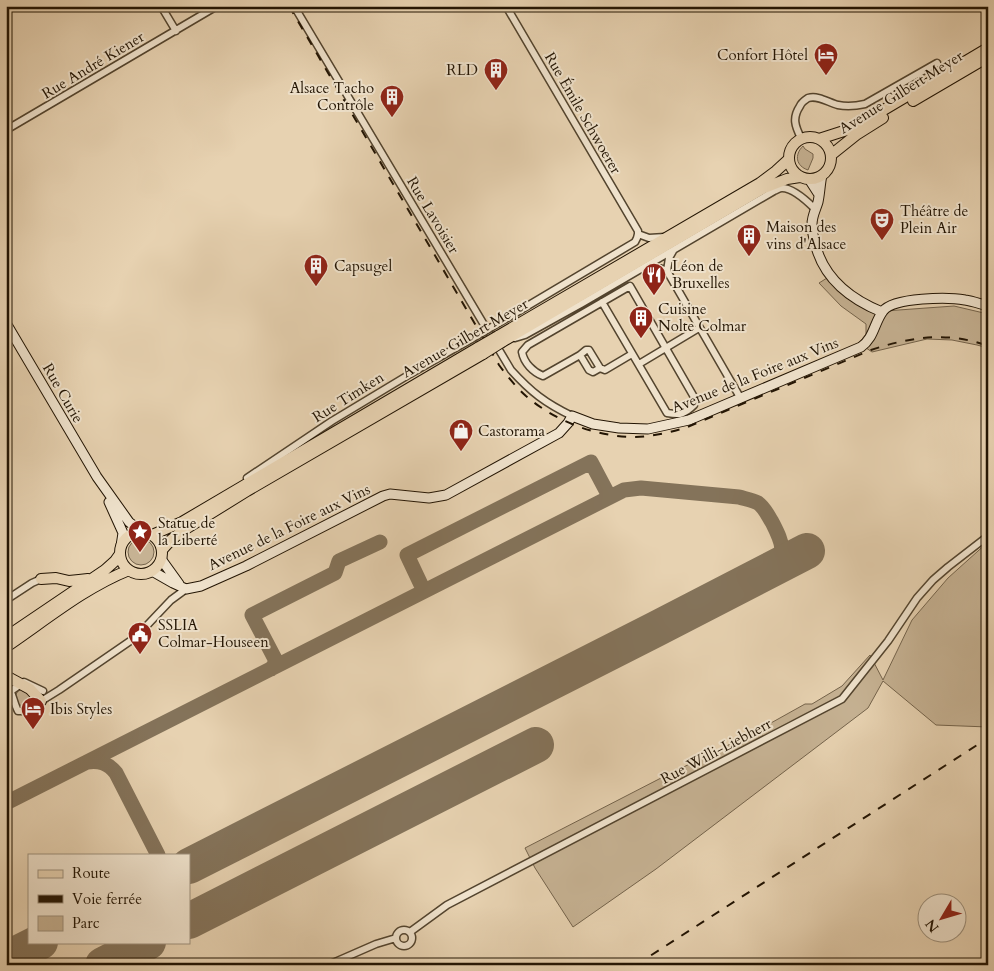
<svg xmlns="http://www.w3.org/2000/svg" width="994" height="971" viewBox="0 0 994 971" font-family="Cardo,serif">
	<rect width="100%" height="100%" fill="#e7d2b1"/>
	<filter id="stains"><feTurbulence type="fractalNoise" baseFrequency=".004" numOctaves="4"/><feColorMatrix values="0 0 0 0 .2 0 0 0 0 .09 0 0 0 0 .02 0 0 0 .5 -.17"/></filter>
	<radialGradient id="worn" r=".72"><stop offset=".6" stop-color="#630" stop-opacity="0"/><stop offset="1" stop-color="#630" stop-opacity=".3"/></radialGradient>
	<path fill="#c6b293" stroke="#74634b" d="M803 146 805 149 813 154V158L808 170C796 166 794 155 803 146Z
		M827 278 845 297 871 312 954 306 988 314V348L977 345 952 340 927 339 872 352 859 343 866 334V324L841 306 819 283Z
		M128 552a13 13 0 1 1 26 0a13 13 0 1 1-26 0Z
		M988 542V727L936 725 883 681 868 708 656 869 573 927 535 868 525 848 661 778 753 733 805 704H812L842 686 870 655 883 680 912 620 948 578Z
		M23 688 32 697C31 705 25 708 18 704L15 696 18 691Z"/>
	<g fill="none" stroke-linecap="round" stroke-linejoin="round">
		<path stroke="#84735a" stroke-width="15" d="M424 591 407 555 591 462 609 496
			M271 669 275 664V659L252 615 335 573 339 561 380 542
			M87 762C99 760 108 763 116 773L158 855
			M6 803 624 490 641 488 739 497C746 499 752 500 758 503 765 508 768 516 772 522 782 542 789 554 769 571
			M189 866H190"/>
		<path stroke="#84735a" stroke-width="36" d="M189 866 656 629 807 551
			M189 921 536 745
			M6 959 40 942
			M103 965 148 942"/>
		<defs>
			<path id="street" d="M161 6 176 31
				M294 6 511 370C531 392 545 403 572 416
				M506 6 638 231V234
				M6 130 217 6
				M801 138C795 126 792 118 800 106 801 103 805 100 808 98 819 95 829 103 838 105 848 107 856 106 865 104L937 63
				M638 234 649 238 665 237
				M648 266H654L667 271
				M667 271 741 399
				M667 271 669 258 673 251
				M602 302 667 413C680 415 684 415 694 405V397L630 286 528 345 522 352C524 363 533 372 543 376L580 355 589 370 593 372 600 368 605 370 632 354
				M492 327 635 242 637 238 638 234
				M515 338 525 335 581 304 774 191C777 190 779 188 782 188 793 188 808 202 815 209
				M580 355 586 350H589L600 368
				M639 364 699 328
				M247 478 332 421 410 374 473 338
				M6 600 32 583 41 579
				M6 684C13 691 13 702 18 711H25L30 708 59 690 136 637 171 600 186 589
				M11 691 24 682 43 691
				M396 938a8 8 0 1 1 16 0a8 8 0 1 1-16 0Z
				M410 932 447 905 842 699 888 641 917 598 933 580 948 567 988 536
				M328 965 376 944 396 938"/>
			<path id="secondary" d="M822 175C820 184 820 193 818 202 816 209 812 216 812 224 811 230 814 237 815 243 823 278 850 299 882 312
				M809 179 818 193
				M6 323 97 477 129 522 142 532
				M109 502 123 533 121 546
				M161 559 179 584
				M152 571 173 583 186 589 201 586 246 566 383 496 390 494 429 498 446 495 559 433 568 423 572 416 593 424 619 428 648 429 689 420 861 347C874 338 874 323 883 311 894 297 949 297 965 300 973 301 980 304 988 306"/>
			<path id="primary" d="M913 101 988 57
				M789 158a21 21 0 1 1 42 0a21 21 0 1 1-42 0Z
				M819 139 847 130 865 121 988 48
				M831 155 856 135 883 118
				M498 336 760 183 776 171 788 160
				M502 342 764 188 787 179 800 177
				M120 553a21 21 0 1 1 42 0a21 21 0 1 1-42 0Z
				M152 535 182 522 479 347
				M162 550 171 540 184 530 247 491 483 354
				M41 579 56 578 69 581 79 580 88 579
				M6 637 105 570 115 561 120 554
				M6 647C46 620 84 588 129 570
				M6 676 30 689 41 701"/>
		</defs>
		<use href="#street" stroke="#53442e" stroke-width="9"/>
		<use href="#secondary" stroke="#221403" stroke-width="11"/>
		<use href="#primary" stroke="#221403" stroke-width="12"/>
		<use href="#street" stroke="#efe2cc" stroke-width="6"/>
		<use href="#secondary" stroke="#efe2cc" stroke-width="9"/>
		<use href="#primary" stroke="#e7d2b1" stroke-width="10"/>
		<path stroke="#221403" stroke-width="2" stroke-dasharray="9 9" stroke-linecap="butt" d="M289 6 499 365C507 376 516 387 526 396 555 421 594 436 632 437 650 437 668 433 685 428L871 350C910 337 948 331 988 346
			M6 304 14 318
			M636 965 988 738"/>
		<defs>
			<path id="street-bridge" d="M473 338 492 327"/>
			<path id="primary-bridge" d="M479 347 498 336
				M483 354 502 342"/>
		</defs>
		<use href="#street-bridge" stroke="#53442e" stroke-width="9" stroke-linecap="butt"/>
		<use href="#primary-bridge" stroke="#221403" stroke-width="12" stroke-linecap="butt"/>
		<use href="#street-bridge" stroke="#efe2cc" stroke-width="6"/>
		<use href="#primary-bridge" stroke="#e7d2b1" stroke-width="10"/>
	</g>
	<defs>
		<symbol id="hotel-pin" viewBox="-11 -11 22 30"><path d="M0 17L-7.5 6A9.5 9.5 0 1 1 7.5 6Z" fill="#8f2418" stroke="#efe2cc"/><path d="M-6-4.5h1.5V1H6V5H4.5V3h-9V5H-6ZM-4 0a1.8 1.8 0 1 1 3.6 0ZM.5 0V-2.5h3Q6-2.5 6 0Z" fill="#fff"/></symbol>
		<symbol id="building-pin" viewBox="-11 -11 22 30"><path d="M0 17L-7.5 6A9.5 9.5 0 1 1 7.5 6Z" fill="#8f2418" stroke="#efe2cc"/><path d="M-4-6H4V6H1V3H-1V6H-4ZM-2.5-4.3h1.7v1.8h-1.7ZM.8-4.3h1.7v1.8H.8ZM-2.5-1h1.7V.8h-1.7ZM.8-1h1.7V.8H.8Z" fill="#fff"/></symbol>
		<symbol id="theatre-pin" viewBox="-11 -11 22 30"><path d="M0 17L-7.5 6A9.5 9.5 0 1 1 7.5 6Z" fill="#8f2418" stroke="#efe2cc"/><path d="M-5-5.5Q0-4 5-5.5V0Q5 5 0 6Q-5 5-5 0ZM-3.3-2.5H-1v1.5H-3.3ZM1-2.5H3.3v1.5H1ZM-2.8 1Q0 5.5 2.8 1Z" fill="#fff"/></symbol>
		<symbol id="restaurant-pin" viewBox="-11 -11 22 30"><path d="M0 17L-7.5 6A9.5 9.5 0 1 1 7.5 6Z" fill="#8f2418" stroke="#efe2cc"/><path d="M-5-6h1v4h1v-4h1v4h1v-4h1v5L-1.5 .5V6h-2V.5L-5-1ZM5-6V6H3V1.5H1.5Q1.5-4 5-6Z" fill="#fff"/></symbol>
		<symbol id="shop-pin" viewBox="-11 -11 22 30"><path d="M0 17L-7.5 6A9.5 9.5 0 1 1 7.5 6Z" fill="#8f2418" stroke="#efe2cc"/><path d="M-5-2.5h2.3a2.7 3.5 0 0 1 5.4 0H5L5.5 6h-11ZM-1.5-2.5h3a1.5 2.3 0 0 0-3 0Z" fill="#fff"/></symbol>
		<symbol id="sight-pin" viewBox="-11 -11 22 30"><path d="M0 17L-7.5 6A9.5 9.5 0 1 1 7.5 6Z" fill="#8f2418" stroke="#efe2cc"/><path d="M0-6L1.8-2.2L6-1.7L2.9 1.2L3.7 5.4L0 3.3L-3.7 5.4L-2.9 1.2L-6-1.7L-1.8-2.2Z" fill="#fff"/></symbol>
		<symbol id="civic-pin" viewBox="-11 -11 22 30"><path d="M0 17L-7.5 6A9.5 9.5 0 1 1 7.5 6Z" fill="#8f2418" stroke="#efe2cc"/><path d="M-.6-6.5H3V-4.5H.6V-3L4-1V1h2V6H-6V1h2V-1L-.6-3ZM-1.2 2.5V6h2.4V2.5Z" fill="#fff"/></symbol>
	</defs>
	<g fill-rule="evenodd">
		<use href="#hotel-pin" x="812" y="41" width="28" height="38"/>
		<use href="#building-pin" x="482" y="56" width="28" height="38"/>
		<use href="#building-pin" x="378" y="83" width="28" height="38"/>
		<use href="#theatre-pin" x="868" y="206" width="28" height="38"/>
		<use href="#building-pin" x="735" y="222" width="28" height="38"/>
		<use href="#building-pin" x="302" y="252" width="28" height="38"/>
		<use href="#restaurant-pin" x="640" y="261" width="28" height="38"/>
		<use href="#building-pin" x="627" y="304" width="28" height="38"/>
		<use href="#shop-pin" x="447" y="417" width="28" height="38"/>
		<use href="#sight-pin" x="126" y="518" width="28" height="38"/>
		<use href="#civic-pin" x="126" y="620" width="28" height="38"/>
		<use href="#hotel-pin" x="19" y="695" width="28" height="38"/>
	</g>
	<g text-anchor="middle" stroke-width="4" stroke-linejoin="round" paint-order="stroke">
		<g font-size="15" fill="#221403" stroke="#efe2cc" text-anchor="start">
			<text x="808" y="60" text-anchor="end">Confort Hôtel</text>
			<text x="478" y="75" text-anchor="end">RLD</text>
			<text x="374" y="93" text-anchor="end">Alsace Tacho<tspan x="374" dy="17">Contrôle</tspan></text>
			<text x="900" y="216">Théâtre de<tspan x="900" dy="17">Plein Air</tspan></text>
			<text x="766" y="232">Maison des<tspan x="766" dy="17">vins d'Alsace</tspan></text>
			<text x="334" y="271">Capsugel</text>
			<text x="672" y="271">Léon de<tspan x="672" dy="17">Bruxelles</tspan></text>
			<text x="658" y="314">Cuisine<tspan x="658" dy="17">Nolte Colmar</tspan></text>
			<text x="478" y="436">Castorama</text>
			<text x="158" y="528">Statue de<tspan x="158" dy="17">la Liberté</tspan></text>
			<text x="158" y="630">SSLIA<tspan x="158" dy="17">Colmar-Houseen</tspan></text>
			<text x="50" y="714">Ibis Styles</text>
		</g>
		<g font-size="15" fill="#221403" stroke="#efe2cc">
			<text transform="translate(93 65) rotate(-31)" y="5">Rue André Kiener</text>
			<text transform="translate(901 92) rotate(-32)" y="5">Avenue Gilbert Meyer</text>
			<text transform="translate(583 113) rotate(60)" y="5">Rue Émile Schwoerer</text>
			<text transform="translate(433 215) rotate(59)" y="5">Rue Lavoisier</text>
			<text transform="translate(465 338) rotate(-30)" y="5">Avenue Gilbert Meyer</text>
			<text transform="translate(755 375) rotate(-22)" y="5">Avenue de la Foire aux Vins</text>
			<text transform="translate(63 393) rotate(60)" y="5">Rue Curie</text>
			<text transform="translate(348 397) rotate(-32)" y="5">Rue Timken</text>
			<text transform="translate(289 527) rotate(-26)" y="5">Avenue de la Foire aux Vins</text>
			<text transform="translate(716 751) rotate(-28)" y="5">Rue Willi-Liebherr</text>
		</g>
	</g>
	<rect width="994" height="971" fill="none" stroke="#e7d2b1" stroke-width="25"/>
	<rect x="8" y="8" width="979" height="956" fill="none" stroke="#221403" stroke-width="2.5"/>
	<rect x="12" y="12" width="969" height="946" fill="none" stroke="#221403"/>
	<rect x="28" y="854" width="162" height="90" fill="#efe2cc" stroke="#9d907c"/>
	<rect x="38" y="870" width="25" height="8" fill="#e7d2b1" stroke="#9d907c"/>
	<text x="72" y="878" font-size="15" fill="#221403">Route</text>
	<rect x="38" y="895" width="25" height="8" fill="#221403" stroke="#9d907c"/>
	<text x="72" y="904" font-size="15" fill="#221403">Voie ferrée</text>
	<rect x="38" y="916" width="25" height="15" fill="#c6b293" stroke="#9d907c"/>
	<text x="72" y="928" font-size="15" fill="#221403">Parc</text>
	<g transform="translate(942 918) rotate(232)"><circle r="24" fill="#efe2cc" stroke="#9d907c"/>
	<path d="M0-4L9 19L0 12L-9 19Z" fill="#8f2418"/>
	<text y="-8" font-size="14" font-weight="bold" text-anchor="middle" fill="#221403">N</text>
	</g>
	<rect width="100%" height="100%" filter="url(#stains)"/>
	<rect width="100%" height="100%" fill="url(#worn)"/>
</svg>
